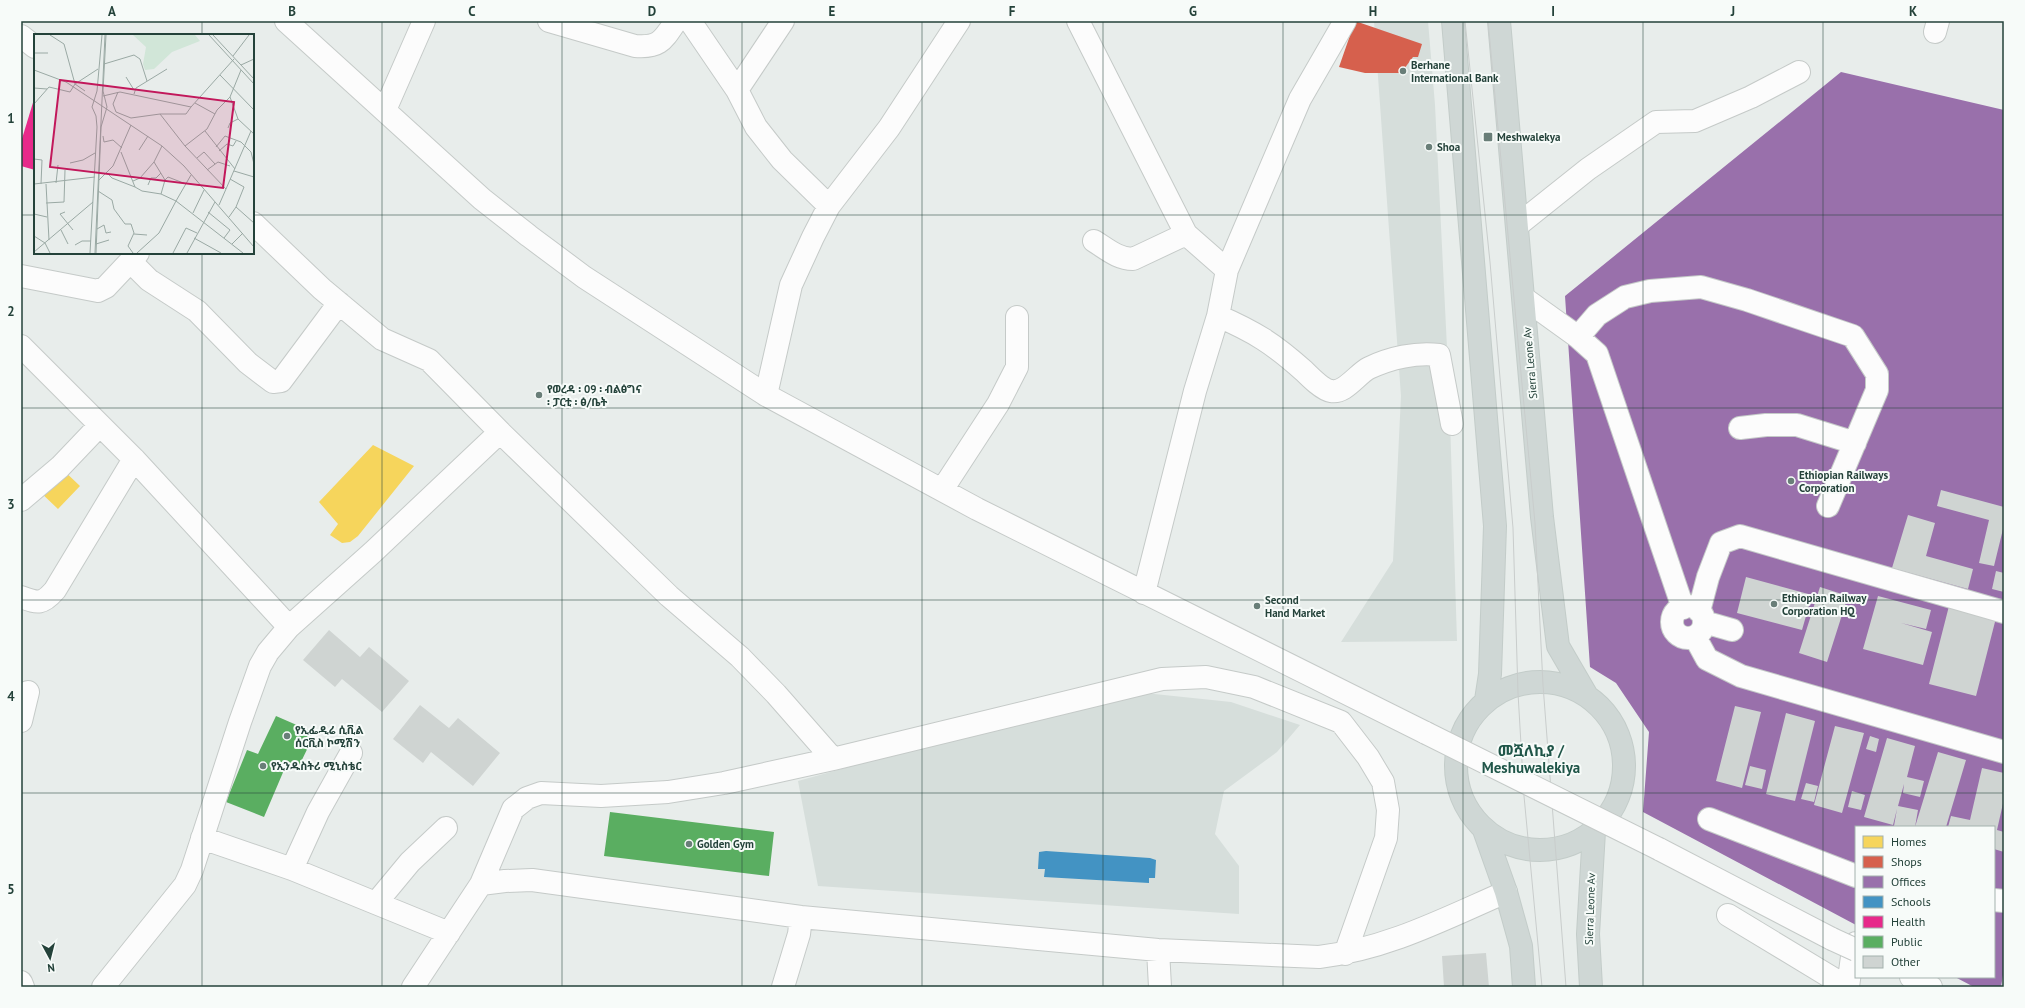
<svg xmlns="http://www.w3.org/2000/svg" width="2025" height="1008" viewBox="0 0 2025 1008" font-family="'PT Sans','Noto Sans Ethiopic',sans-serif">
	<rect width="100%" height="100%" fill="#e8edeb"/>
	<path fill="#d6dedb" d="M1374 21H1428L1435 105 1449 388 1457 641 1341 642 1393 561 1401 396Z
		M1145 693 1231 702 1300 725 1277 752 1224 791 1215 834 1239 866V914L818 886 798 781 961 736Z"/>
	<path fill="#f6d55c" d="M373 445 414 466 358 536 350 542 342 543 330 535 338 524 319 502Z
		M60 467 80 486 58 509 38 490Z"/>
	<path fill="#d6604d" d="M1355 21 1422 44 1418 57H1413L1401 73H1365L1339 67Z"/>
	<path fill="#9970ab" d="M1841 72 2004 110V969L2001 987H1974L1955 977H1994V827H1856V925L1643 812 1649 732 1616 683 1590 667 1565 296Z"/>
	<path fill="#4393c3" d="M1046 851 1150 858 1156 860 1155 878H1149V883L1044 877 1045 869H1038L1039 852Z"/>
	<path fill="#e7298a" d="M35 96V170L21 166V142Z"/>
	<path fill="#5aae61" d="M276 716 315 733 298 768 287 763 264 817 226 802 247 750 258 754Z
		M610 812 774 832 769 876 604 856Z"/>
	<path fill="#cfd4d2" d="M1941 490 2004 507V525L1994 566 1979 563 1989 520 1937 506Z
		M1908 515 1935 523 1926 556 1973 569 1968 589 1892 568Z
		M1996 571 2004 573V592L1992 589Z
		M1746 577 1812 595 1802 630 1737 613Z
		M1820 587 1848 596 1827 662 1799 653Z
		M1878 596 1931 610 1926 629 1901 623 1932 632 1923 665 1863 649Z
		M1949 606 1996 618 1976 696 1929 684Z
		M329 630 360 657 369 647 409 681 382 712 342 679 335 687 303 660Z
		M420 705 449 728 458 718 500 753 473 786 431 752 423 763 393 739Z
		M1735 706 1761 712 1742 788 1716 781Z
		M1786 713 1815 721 1795 801 1766 794Z
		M1835 726 1864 733 1842 813 1814 805Z
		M1870 736 1879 739 1876 752 1866 749Z
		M1887 738 1915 746 1907 777 1924 781 1920 797 1903 793 1904 784 1898 806 1918 810 1915 827 1894 826 1897 809 1893 825 1864 817Z
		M1938 752 1966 760 1946 827H1915Z
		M1750 766 1766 770 1762 789 1745 785Z
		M1982 768 2004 773V799L1997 830 2004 832V852L1994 849V827H1948L1951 816 1970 820Z
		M1806 783 1818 786 1814 802 1801 799Z
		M1852 791 1865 795 1861 810 1848 807Z
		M1486 953 1489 987H1444L1442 956Z"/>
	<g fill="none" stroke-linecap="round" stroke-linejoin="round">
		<defs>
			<path id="minor" d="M286 21 482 199 529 236 584 277 766 395 977 509 1426 733
				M549 21 635 46C660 48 663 40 676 21
				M690 21 737 90 756 127 782 160 829 206
				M1078 21 1186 234 1227 270
				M1935 32 1938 21
				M21 36 35 47
				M737 90 783 21
				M385 110 424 21
				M253 223 322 289 382 339 429 360 500 432
				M1518 225 1588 169 1656 122 1695 121 1751 97 1799 72
				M1094 241C1107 249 1118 259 1133 259L1186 234
				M130 261 149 280 197 311 248 363 273 382 281 381 339 303
				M21 276 98 291 106 287 138 253
				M1525 299 1578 337 1597 354 1683 608
				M1218 316C1255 332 1274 344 1304 371 1310 377 1323 390 1331 391 1345 394 1357 374 1369 368 1390 358 1416 352 1439 355L1452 424
				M1578 337 1597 315 1625 297 1650 291 1701 287 1747 300 1853 336 1877 374V390L1828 506
				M21 346 134 459 289 627
				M766 395 791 285 813 237 829 206 889 128 959 21
				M1740 428 1766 425H1797L1855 443
				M942 490 998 404 1017 367V317
				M21 500 60 467 100 425
				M1144 593 1195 391 1218 316 1227 270 1300 99 1345 21
				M21 597C38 603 42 605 55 590L134 459
				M1672 622a16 16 0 1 1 32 0a16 16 0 1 1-32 0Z
				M1699 611 1708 577 1721 543 1740 536 2004 612
				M1704 622 1732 630
				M1695 637 1707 659 1741 676 2004 752
				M21 721 28 692
				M1709 819 1856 876
				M202 838 292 869 449 933
				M1659 849 1832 939
				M292 869 318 812 351 753
				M481 884 513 809 527 798 541 793 601 796 668 792 724 783 833 759
				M1994 900 2004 901
				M376 903 410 862 446 828
				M1728 915 1847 987
				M1158 950 1160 987
				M1911 977 1931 987
				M21 982 23 987
				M103 987 185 885 192 870 240 722 260 666 268 652 289 627 373 552 500 432 669 596 740 657 776 694 833 759 1162 679 1206 677 1254 687 1341 722 1368 757 1383 782 1388 810 1386 838 1345 954
				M413 987 481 884 505 881 532 880 801 917 1158 950 1319 957C1387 949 1444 919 1506 892
				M783 987 799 934 801 917
				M1848 987 1853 949 1856 943"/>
			<path id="major" d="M1453 21 1495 526 1490 674 1486 700
				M1499 21 1542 517 1558 646 1587 696
				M1456 766a84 84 0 1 1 168 0a84 84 0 1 1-168 0Z
				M1484 830 1506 892 1521 946 1524 987
				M1591 987 1588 934 1594 831"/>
		</defs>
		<use href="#minor" stroke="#c5cac8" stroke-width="24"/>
		<use href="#major" stroke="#c3ccc9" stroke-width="24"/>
		<use href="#minor" stroke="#fcfcfc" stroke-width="22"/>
		<use href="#major" stroke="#cfd7d5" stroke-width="22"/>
		<path stroke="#c9cdcc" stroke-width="1" d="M1465 21 1490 262 1513 528 1518 693 1524 796 1542 987
			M1488 21 1535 523 1543 685 1566 987"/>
		<defs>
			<path id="minor-bridge" d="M1426 733 1659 849
				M1832 939 1856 950"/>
		</defs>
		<use href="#minor-bridge" stroke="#c5cac8" stroke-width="24" stroke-linecap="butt"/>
		<use href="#minor-bridge" stroke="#fcfcfc" stroke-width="22"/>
	</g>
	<path fill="none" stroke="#24423a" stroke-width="1" stroke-opacity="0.55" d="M202 21V35M382 21V987M562 21V987M742 21V987M922 21V987M1103 21V987M1283 21V987M1463 21V987M1643 21V987M1823 21V987M21 215H35M253 215H2004M202 253V987M21 408H2004M21 600H2004M21 793H2004"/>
	<g fill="#697e78" stroke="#f7fbf9" stroke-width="1.5">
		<circle cx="1403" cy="71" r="4"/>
		<rect x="1483" y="132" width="10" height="10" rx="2"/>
		<circle cx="1429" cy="147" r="4"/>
		<circle cx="539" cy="395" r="4"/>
		<circle cx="1791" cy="481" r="4"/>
		<circle cx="1774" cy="604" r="4"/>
		<circle cx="1257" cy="606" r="4"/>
		<circle cx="287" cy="736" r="4"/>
		<circle cx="263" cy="766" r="4"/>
		<circle cx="689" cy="844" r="4"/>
	</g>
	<g text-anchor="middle" stroke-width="4" stroke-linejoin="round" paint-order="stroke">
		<g font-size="11" font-weight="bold" fill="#24423a" stroke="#f7fbf9" text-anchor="start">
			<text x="1411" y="69">Berhane<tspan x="1411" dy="13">International Bank</tspan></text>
			<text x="1497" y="141">Meshwalekya</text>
			<text x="1437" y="151">Shoa</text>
			<text x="547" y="393">የወረዳ ፡ 09 ፡ ብልፅግና<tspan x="547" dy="13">፡ ፓርቲ ፡ ፅ/ቤት</tspan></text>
			<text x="1799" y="479">Ethiopian Railways<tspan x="1799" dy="13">Corporation</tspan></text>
			<text x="1782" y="602">Ethiopian Railway<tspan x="1782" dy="13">Corporation HQ</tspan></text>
			<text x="1265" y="604">Second<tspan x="1265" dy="13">Hand Market</tspan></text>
			<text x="295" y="734">የኢፌዲሬ ሲቪል<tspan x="295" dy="13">ሰርቪስ ኮሚሽን</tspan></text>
			<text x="271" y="770">የኢንዱስትሪ ሚኒስቴር</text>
			<text x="697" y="848">Golden Gym</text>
		</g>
		<g font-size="11" fill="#24423a" stroke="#f7fbf9">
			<text transform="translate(1530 363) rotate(-95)" y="4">Sierra Leone Av</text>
			<text transform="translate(1590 909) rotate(-88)" y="4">Sierra Leone Av</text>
		</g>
		<g font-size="15" font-weight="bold" fill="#1f5548" stroke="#f7fbf9">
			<text x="1531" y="756">መሿለኪያ /<tspan x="1531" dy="17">Meshuwalekiya</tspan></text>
		</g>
	</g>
	<g transform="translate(34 34)">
		<rect width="220" height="220" fill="#e8edeb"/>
		<path d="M99 1H161L166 7 138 18 120 35 111 36 109 30 112 13Z" fill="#d1e6d8"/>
		<path fill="none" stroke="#9aa9a4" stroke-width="1" d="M175 1 220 50M179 1 220 45M0 19H14M199 22 215 1M70 30 100 21 106 25 113 47M207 31 220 25M0 36 32 48 128 112 150 132 220 213M186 41 220 76M92 43 100 56M0 54 13 55M51 57 41 50 64 35M84 58 79 70 82 78 97 84 126 80 151 112 173 95 183 76 196 63 207 36M100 60 102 54 133 35M69 62 86 58 157 73 200 25M196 63 204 85 220 100M161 69 181 80M0 70 15 53 36 58 41 50 30 10 16 1M126 80H152L157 73M194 94 196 89 204 85M171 97 201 135M69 102 70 108 79 106 88 114M151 112 192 155 217 97M182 113 191 102 207 108 217 118 220 130M105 116 114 102M185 117 193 110 199 112 202 107M87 118 101 153 108 157 127 160 142 167 157 141M163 124 170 118 181 130M0 125 8 126 7 150M120 128 131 146 127 160M36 129 49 126 61 119M173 136 184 128 196 132M200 137 220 143M73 139 78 144 101 153M196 145 210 153 202 173M131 146 134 143 152 150M64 147 79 132 97 91M99 147 106 144 120 128 128 112M22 149 24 131M0 150 61 143M12 150 15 206M114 151 117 144H122L127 139M64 157 78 166 80 175 91 190H97L100 199 94 212 99 219M12 169 30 168 31 136M185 171 192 155M31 178 26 180 39 196M174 178 196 196 190 204M159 179 170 156M0 180 13 183M195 183 202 173 220 189M63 195 70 191 72 199 77 198M27 196 34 210M100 200 113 201M0 202 11 209 16 219M160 204 187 219M62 210 75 206M198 210 209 199M41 211 48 207H57M0 218 59 168M56 219 63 93 62 82 58 73 63 57 68 1M61 219 71 1M62 219 67 93 73 73 69 57 72 1M103 219 125 199 142 167 209 219M139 219 152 194 163 199M153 219 181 168"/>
		<path fill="#c2185b" fill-opacity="0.15" stroke="#c2185b" stroke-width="2" d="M26 46 200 68 189 154 16 133Z"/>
		<rect width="220" height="220" fill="none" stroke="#24423a" stroke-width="2"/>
	</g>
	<rect width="2025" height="1008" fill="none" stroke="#f7fbf9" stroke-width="44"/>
	<rect x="1855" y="826" width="140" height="152" fill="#f7fbf9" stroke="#a3b1ad"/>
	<rect x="1863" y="836" width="20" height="12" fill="#f6d55c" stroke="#a3b1ad"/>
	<text x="1891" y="846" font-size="12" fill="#24423a">Homes</text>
	<rect x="1863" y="856" width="20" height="12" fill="#d6604d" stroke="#a3b1ad"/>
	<text x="1891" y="866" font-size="12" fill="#24423a">Shops</text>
	<rect x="1863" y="876" width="20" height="12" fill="#9970ab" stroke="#a3b1ad"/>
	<text x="1891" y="886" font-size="12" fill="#24423a">Offices</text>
	<rect x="1863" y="896" width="20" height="12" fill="#4393c3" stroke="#a3b1ad"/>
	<text x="1891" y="906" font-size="12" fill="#24423a">Schools</text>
	<rect x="1863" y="916" width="20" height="12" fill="#e7298a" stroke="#a3b1ad"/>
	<text x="1891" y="926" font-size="12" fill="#24423a">Health</text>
	<rect x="1863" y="936" width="20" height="12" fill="#5aae61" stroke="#a3b1ad"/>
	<text x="1891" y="946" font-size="12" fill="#24423a">Public</text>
	<rect x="1863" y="956" width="20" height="12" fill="#cfd4d2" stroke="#a3b1ad"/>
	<text x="1891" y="966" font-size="12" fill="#24423a">Other</text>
	<g transform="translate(50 958) rotate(173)" stroke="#f7fbf9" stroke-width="3" paint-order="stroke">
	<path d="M0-3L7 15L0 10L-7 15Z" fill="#24423a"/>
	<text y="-6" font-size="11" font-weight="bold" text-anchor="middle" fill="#24423a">N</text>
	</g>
	<rect x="22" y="22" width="1981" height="964" fill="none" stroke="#24423a" stroke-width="1.5"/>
	<g font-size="13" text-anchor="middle" font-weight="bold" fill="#24423a">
		<text x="112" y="16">A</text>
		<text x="292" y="16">B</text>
		<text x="472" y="16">C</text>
		<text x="652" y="16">D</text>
		<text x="832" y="16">E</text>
		<text x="1012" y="16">F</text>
		<text x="1193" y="16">G</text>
		<text x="1373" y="16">H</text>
		<text x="1553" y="16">I</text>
		<text x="1733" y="16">J</text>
		<text x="1913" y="16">K</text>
		<text x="11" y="123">1</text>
		<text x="11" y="316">2</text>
		<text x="11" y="509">3</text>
		<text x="11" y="701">4</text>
		<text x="11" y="894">5</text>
	</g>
</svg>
